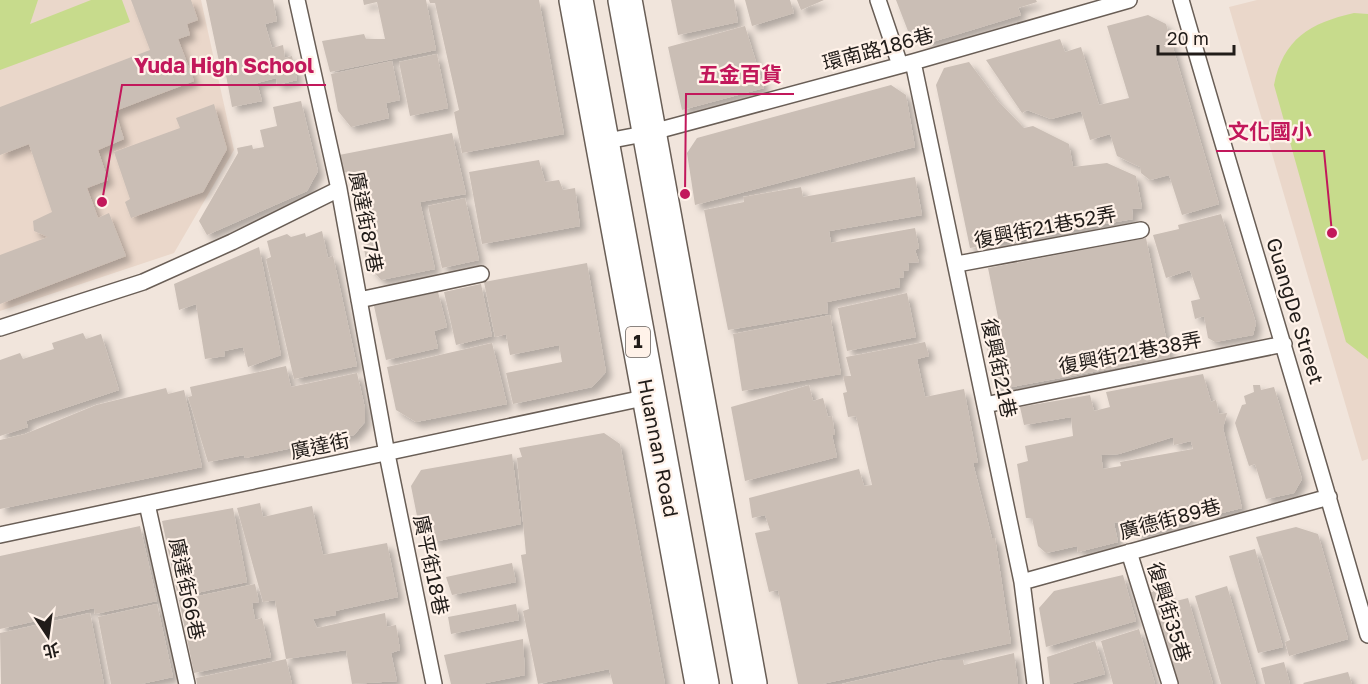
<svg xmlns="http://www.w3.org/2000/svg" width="1368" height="684" viewBox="0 0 1368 684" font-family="'Golos Text','Noto Sans TC',sans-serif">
	<defs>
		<filter id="shadow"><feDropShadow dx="5.5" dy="5.5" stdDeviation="3" flood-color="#0004"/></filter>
	</defs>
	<rect width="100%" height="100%" fill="#f1e5dc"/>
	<path fill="#ead7ca" d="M0 0H201L234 150 174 253 0 311Z
		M1257 0H1368V459L1362 461 1229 7Z"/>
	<path fill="#c7db8c" d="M0 0H38L30 24 91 0H122L130 22 0 70Z
		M1354 13 1368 14V359L1346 342 1274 85C1283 39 1310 23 1354 13Z"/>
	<path fill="#cabeb5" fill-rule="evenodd" filter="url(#shadow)" d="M131 0H191L198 20 187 24 190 35 178 39 194 81 115 111 124 139 98 150 108 180 87 188 98 218 109 213 126 256 0 304V255L48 237 34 231 33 221 52 212 29 144 0 155V107L150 50Z
		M206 0H273L277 21 265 24 272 48 283 45 285 58 292 56 297 80 277 85 276 78 257 83 262 101 232 107 225 70 221 71Z
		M363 0H426L436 50 330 72 322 41 364 34 366 39H385L377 2 364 5Z
		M429 0H539L564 134 462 153 454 112 459 110 435 3H430Z
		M671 0H734L738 22 678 35Z
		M745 0H790L794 13 752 26Z
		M797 0H824L801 10Z
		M896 0H1036L1037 2 1018 8 1021 15 929 43 908 31Z
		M1148 15 1166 24 1219 204 1182 215 1169 175 1150 180 1141 173 1140 167 1117 156 1110 134 1090 140 1081 111 1051 119 1027 110 1022 113 986 60 1060 39 1065 52 1081 47 1099 105 1129 98 1107 26Z
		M745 26 764 88 682 110 668 47Z
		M437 54 448 108 410 116 399 62Z
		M392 61 400 100 386 103 389 118 351 127 338 111 331 74Z
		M969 62 998 101 1024 128 1033 126 1069 144 1073 167 1107 163 1136 176 1142 208 1132 209 1133 219 970 248 936 85 944 68Z
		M891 85 906 95 915 147 695 205 687 153 697 138Z
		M301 101 318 171 307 191 207 235 199 221 238 153 237 148 252 145 253 149 264 147 260 130 277 126 273 107Z
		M214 104 227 149 203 192 131 218 125 202 130 199 114 152 180 128 176 118Z
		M452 133 466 194 420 202 435 269 381 280 367 264 349 172H343L339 155Z
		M539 160 545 182 559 180 563 190 575 188 580 226 482 244 469 172Z
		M915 177 922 215 829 231 831 243 915 228 919 248 915 250 919 262 908 263 909 270 903 271 904 277 899 278 900 287 827 302 828 313 728 330 704 210 744 202 743 197 801 187 803 197Z
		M465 198 479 260 442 268 428 206Z
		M1221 214 1256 323 1253 335 1215 342 1208 338 1204 316 1195 319 1191 301 1200 299 1190 270 1166 278 1153 235 1179 229 1178 225Z
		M322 231 328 258 333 256 357 366 294 379 266 259 271 257 267 241 287 234 291 237 305 233 306 237Z
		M1146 238 1170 358 995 390 984 331 1000 327 988 268Z
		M259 247 281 355 248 367 243 347 224 351 225 356 205 359 196 304 179 310 174 284Z
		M587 263 606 372 592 387 513 404 506 373 562 362 559 345 510 355 506 334 495 337 484 282Z
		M481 284 492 336 456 345 444 292Z
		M438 292 447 327 434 331 438 348 386 360 374 306Z
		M907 293 916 337 847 351 838 308Z
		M830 315 841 374 742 391 733 334Z
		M83 333 86 339 101 334 119 390 26 421 28 427 0 436V360L20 353 23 359 54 349 52 343Z
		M925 342 929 356 917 359 925 397 964 389 978 463H973L992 538H995L1011 643 822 684H798L778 590 769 592 755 533 770 530 765 515 752 518 749 498 859 469 864 486 872 485 856 416 848 417 843 393 847 392 843 376H851L846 357Z
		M492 343 507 404 416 422 396 410 387 367Z
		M286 366 291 387 357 373 365 408V422L354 435 245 458 244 455 208 462 188 397 192 396 190 387Z
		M1203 374 1211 402 1216 400 1219 414 1227 413 1223 428 1242 508 1210 516 1206 500 1187 505 1191 521 1137 536 1132 519 1114 523 1118 542 1078 552 1077 546 1046 553 1038 546 1032 518H1026L1017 464 1028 461 1025 446 1073 436 1071 417 1024 425 1020 407 1090 395 1094 411 1110 407 1106 392ZM1173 437 1174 445 1191 441 1193 449 1120 462 1121 466 1103 469 1101 455 1119 454Z
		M809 385 813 401 823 398 828 417 832 416 835 435H832L837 457 745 481 731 407Z
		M1253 385H1260L1261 390 1274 387 1302 479 1294 493 1266 499 1255 464 1249 466 1235 423 1242 405 1246 404 1244 396 1254 392Z
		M166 388 168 394 184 390 202 467 0 509V440L25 434 96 405Z
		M604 433 620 444 665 684H613L609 669 538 684 523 611 529 609 521 555 526 554 517 458 522 457 519 448Z
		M512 454 521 524 433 542 431 534 421 536 411 486 421 470Z
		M260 503 263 517 312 506 323 555 387 543 398 597 335 611 336 615 313 619 317 628 385 613 387 627 396 625 400 650 391 653 397 681 352 684 346 650 286 659 275 600 263 602 237 508Z
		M233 508 247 582 178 597 162 521Z
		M140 526 157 601 95 614 94 608 0 629V556Z
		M1296 527 1318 534 1348 639 1289 656 1285 642 1290 640 1256 537Z
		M1255 549 1283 647 1258 653 1229 556Z
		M512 563 516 582 452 595 446 577Z
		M1123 575 1136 621 1046 647 1039 608 1054 591Z
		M1161 576 1165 591 1172 602 1188 598 1213 684H1176L1147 592H1153L1150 579Z
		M255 584 259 602 252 603 255 620 262 618 271 657 194 673 179 600Z
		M1227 586 1256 684H1221L1195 596Z
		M157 604 173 677 141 684H111L98 617Z
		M516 604 519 620 451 634 448 617Z
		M90 613 104 684H1L0 633Z
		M1139 629 1155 684H1113L1101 641Z
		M523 639 525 675 481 684H451L444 655Z
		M1095 641 1105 674 1070 684H1050L1047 657Z
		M1014 653 1018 684H842L944 660H963L964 665Z
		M286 659 292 684H197L196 678Z
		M1284 662 1290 684H1265L1261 668Z
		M1348 672 1352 684H1304L1303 683Z"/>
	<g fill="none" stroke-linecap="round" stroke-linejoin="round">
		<defs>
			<path id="lane" d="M297 0 339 189 387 454 434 684
				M878 0 900 65
				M1181 0C1242 212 1308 423 1368 635
				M913 62 1022 582 1035 684
				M602 142 649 133 913 62 1129 0
				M957 264 1141 230
				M359 300 481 274
				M0 328 143 282 232 242 339 189
				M985 405 1284 344
				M147 504 187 684
				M0 535 648 397
				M1129 552 1170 684
				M1022 582 1329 497"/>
			<path id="primary" d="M576 0 702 684
				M625 0 750 684"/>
		</defs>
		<use href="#lane" stroke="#695e56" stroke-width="18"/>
		<use href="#primary" stroke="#695e56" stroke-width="36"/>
		<use href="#lane" stroke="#fff" stroke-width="15"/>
		<use href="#primary" stroke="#fff" stroke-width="33"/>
	</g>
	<g text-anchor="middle" stroke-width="4.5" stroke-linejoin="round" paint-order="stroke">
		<rect fill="#fff2e9" stroke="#645c57" stroke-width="1.5" x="626" y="327" width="24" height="30" rx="4.5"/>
		<g font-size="18" font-weight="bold" fill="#211c19">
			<text x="638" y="348">1</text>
		</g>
		<g font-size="20" fill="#211c19" stroke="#fff2e9">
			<text transform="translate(878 49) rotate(-15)" y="7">環南路186巷</text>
			<text transform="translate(366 222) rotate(79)" y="7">廣達街87巷</text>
			<text transform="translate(1045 227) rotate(-11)" y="7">復興街21巷52弄</text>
			<text transform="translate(1295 311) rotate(73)" y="7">GuangDe Street</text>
			<text transform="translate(1130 353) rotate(-11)" y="7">復興街21巷38弄</text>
			<text transform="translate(999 368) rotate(78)" y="7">復興街21巷</text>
			<text transform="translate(320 446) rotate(-12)" y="7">廣達街</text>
			<text transform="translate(658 448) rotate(79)" y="7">Huannan Road</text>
			<text transform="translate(1170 519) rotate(-15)" y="7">廣德街89巷</text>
			<text transform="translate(431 565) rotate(78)" y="7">廣平街18巷</text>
			<text transform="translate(187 589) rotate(78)" y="7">廣達街66巷</text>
			<text transform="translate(1169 612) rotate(73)" y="7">復興街35巷</text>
		</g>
	</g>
	<path fill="none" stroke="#c2185b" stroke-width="2" d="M102 202L122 85H326M685 194L686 94H794M1332 233L1324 151H1216"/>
	<g fill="#c2185b" stroke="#fff2e9" stroke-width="2">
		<circle cx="102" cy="202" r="6"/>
		<circle cx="685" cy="194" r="6"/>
		<circle cx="1332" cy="233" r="6"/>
	</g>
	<g font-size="21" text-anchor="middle" font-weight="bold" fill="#c2185b" stroke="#fff2e9" stroke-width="4.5" stroke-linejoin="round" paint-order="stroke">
		<text x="224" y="73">Yuda High School</text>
		<text x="740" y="82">五金百貨</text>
		<text x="1270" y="139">文化國小</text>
	</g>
	<g transform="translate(48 636) rotate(167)" stroke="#fff2e9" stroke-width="4.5" paint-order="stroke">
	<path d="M0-4.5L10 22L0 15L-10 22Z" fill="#211c19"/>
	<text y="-9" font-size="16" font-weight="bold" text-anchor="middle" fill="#211c19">北</text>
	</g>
	<path d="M1158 45v9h76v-9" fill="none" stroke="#211c19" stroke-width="3"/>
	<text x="1167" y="45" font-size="18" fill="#211c19" stroke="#fff2e9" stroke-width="4.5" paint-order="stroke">20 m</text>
</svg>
